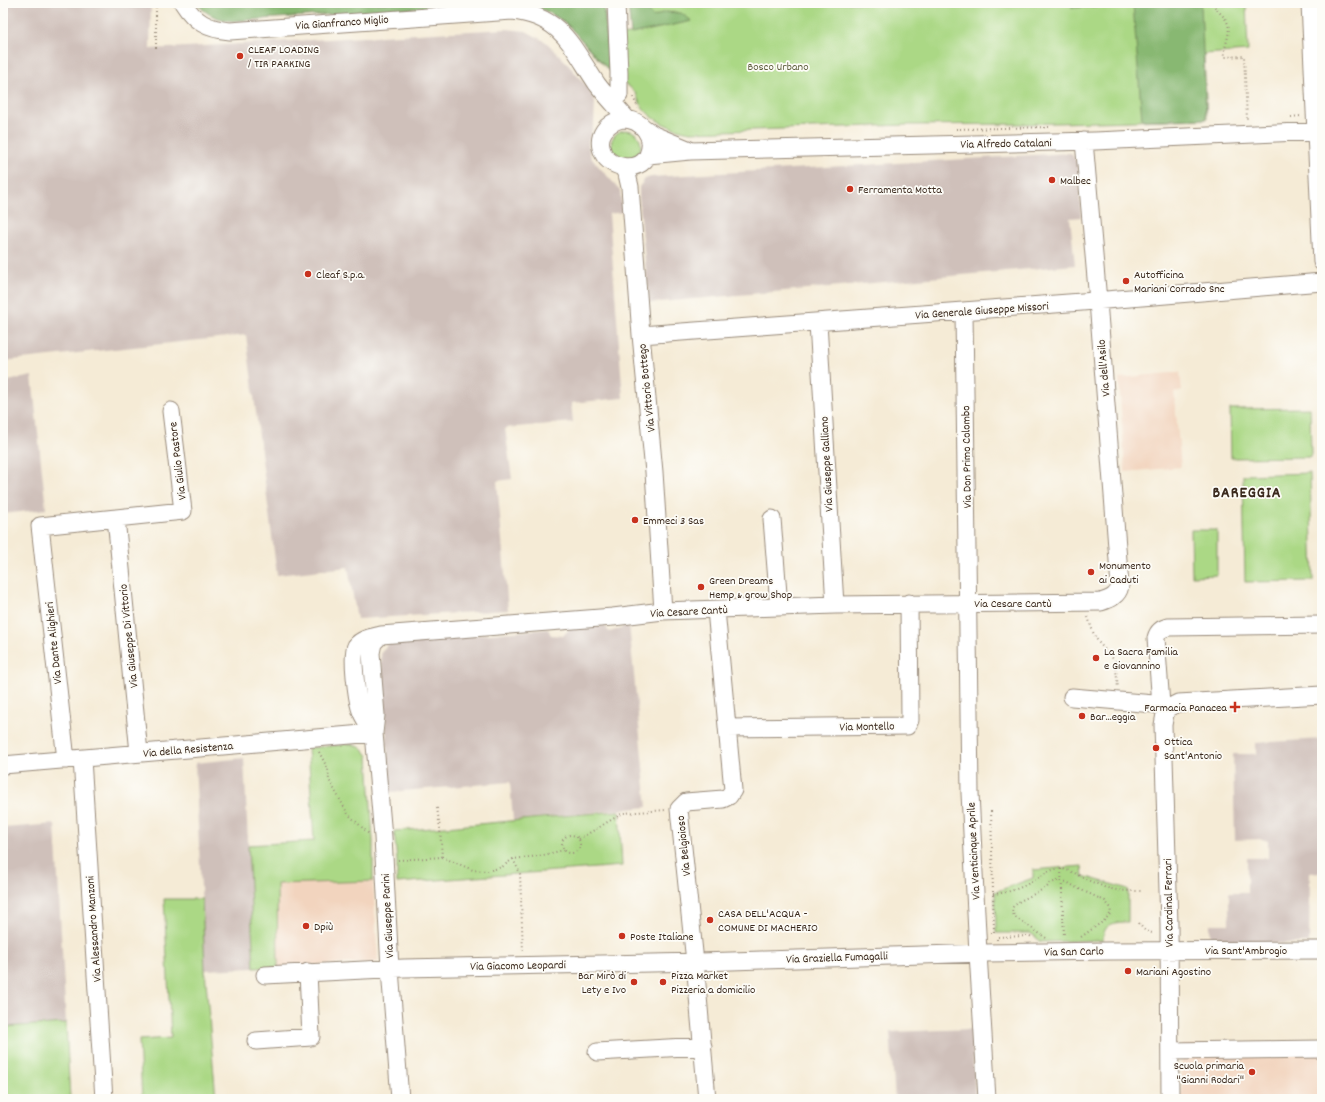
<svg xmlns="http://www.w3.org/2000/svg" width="1325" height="1102" viewBox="0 0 1325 1102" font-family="Dekko,sans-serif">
	<rect width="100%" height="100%" fill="#fdfcf7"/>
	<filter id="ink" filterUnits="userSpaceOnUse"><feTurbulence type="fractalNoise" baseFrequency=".025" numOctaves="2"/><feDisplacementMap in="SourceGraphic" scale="8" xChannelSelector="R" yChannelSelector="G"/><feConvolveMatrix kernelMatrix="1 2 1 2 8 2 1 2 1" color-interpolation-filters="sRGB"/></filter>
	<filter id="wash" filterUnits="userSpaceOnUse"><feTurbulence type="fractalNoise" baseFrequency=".012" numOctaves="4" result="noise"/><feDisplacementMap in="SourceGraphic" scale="16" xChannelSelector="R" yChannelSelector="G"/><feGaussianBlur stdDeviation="0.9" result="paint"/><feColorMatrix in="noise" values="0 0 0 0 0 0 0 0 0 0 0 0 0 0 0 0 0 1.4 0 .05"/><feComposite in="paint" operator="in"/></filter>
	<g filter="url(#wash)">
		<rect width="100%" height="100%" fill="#f5ebd6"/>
		<path fill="#f2d4be" d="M1180 372 1182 391 1174 392 1181 467 1125 472 1119 378Z
			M373 881 378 962 278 967 277 884Z
			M1181 1045 1322 1046V1099H1182Z"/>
		<path fill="#cfc0ba" d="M3 3H151L150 49 507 29 526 31 546 42 566 62 586 86 595 101 594 123 588 142 589 151 592 159 620 190 622 212 609 214 623 398 571 403 573 422 505 428 512 479 497 481 508 610 357 619 348 567 277 575 246 335 3 361Z
			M1071 153 1078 164 1081 217 1070 218 1075 265 649 303 639 196V187L645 179 651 177Z
			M32 376 46 509 3 514V382Z
			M629 624 647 807 513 820 510 782 390 792 381 653 388 643 548 629 551 635 563 636 570 628 604 625 609 632 620 629 623 626Z
			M1322 739V872L1310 873 1309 943 1210 944V924H1229V893H1247V858H1268V841L1262 839 1235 840 1233 754H1256V743Z
			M244 758 254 968 205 970 195 763Z
			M55 824 66 1023 3 1027V828Z
			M972 1029 975 1099H895L890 1032Z"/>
		<path fill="#abd885" stroke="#738152" d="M515 3H604L607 36 630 34 691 21C677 9 669 11 653 17L648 10 647 3H1246L1248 51 1204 54 1207 119 1020 124 905 125 691 132C672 129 650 121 640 103 638 100 638 97 636 94 632 87 617 78 611 72 590 54 575 26 550 13 539 7 527 5 515 3Z
			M611 145a15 15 0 1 1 30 0a15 15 0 1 1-30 0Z
			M1310 408 1311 457 1231 458 1230 409Z
			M1310 473 1313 581 1245 582 1243 475Z
			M1191 530H1217V575L1192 576Z
			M351 744C359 746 363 748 368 756L373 841V881L277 884 278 967 254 968 248 845 314 841 308 748Z
			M619 811 622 866 397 883V860L394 831C469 826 544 817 619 811Z
			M1082 866 1083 876 1128 889V922C1115 922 1103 923 1103 940L1040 942 1036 937 1030 933H996L995 892 1033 878V870Z
			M164 899H202L205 970 216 1099H142L139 1040 171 1038Z
			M66 1023 70 1099H3V1027Z"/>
		<path fill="#88b872" stroke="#627148" d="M197 3H499L232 21C218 19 206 15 197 3Z
			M516 3H603L610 71 565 22 550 13 533 6Z
			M628 3H647L648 10 653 17 665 12 681 13 692 21 631 34Z
			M1072 3H1201L1206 119 1142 120 1133 4 1072 8Z"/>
	</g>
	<g filter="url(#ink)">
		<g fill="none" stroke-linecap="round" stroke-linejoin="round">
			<defs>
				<path id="minor" d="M183 3C195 22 207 29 230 31L512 11C562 16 572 47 597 84 606 96 617 107 627 119
					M616 3 619 73V95
					M1310 3 1322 262
					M623 119C641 119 656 136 648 155 640 173 610 169 603 153 595 136 607 122 623 119Z
					M644 128 654 135 690 150
					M648 155 690 151 1095 141 1322 131
					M622 167 627 174 630 187 641 335 654 472 663 611
					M964 311 970 793 978 953 987 1099
					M818 323 835 605
					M641 335 1082 302 1322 282
					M116 518 139 753
					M772 519 779 606
					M381 635 373 643 371 653 376 715 374 733 383 837 390 969 400 1099
					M1072 697 1154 704 1168 708
					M1161 705 1156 638C1158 631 1162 628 1169 627L1322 625
					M1168 708 1165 714 1163 725 1169 924 1170 1099
					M1168 708 1178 703 1322 695
					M727 728 907 726 910 720 909 603
					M374 733C369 725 362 717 360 708 357 698 351 655 356 646 362 638 373 637 381 635L613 617 663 611 835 605 1101 602C1110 599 1118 596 1120 586L1098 301 1084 141
					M82 759 104 1099
					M66 760 40 526 183 511 171 411
					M3 765 374 733
					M265 975 404 968 701 962 985 953 1108 951 1322 950
					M256 1041 311 1037 308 972
					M1170 1051 1322 1049
					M597 1052 703 1046
					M707 1099 695 962 679 809 686 802 723 799 729 796 733 790 716 610"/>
			</defs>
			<use href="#minor" stroke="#988a7a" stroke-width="19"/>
			<path stroke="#988a7a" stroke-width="2" stroke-dasharray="1 3" stroke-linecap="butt" d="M156 3V48
				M1213 3C1216 12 1225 15 1228 24 1231 36 1223 46 1225 57L1244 56 1247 119
				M633 97 638 108
				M1291 117 1301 116
				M956 129 1051 127
				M1088 617 1094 635 1099 643 1115 661 1118 688
				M319 752 328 769 329 780 334 789 348 814 369 834
				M437 808 440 828 442 857
				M562 844a9 9 0 1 1 18 0a9 9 0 1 1-18 0Z
				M579 839 623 813 666 810
				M513 859 520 873 523 952
				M398 860 442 857 473 870 488 871 502 867 513 859 539 856 564 850
				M1061 869 1064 937
				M993 894C1007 893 1019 889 1031 882 1041 877 1048 869 1059 869 1070 869 1075 874 1084 878 1091 882 1098 884 1104 887 1116 891 1129 891 1141 891
				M1139 923C1143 930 1147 933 1155 933
				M991 933H994L991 810
				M1046 938 1018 919 1014 916 1012 910 1013 907 1020 901 1038 892 1047 887 1051 883 1057 881H1061L1067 882 1075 887 1105 901 1110 907 1111 913 1105 920 1081 937
				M997 940V937L1030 936 1033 938"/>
			<use href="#minor" stroke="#fff" stroke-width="17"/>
		</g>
	</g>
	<g fill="#c8321e" stroke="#fdfcf7" stroke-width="1.5">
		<circle cx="240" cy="56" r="4"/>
		<circle cx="1052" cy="180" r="4"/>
		<circle cx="850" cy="189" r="4"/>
		<circle cx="308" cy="274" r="4"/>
		<circle cx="1126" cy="281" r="4"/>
		<circle cx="635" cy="520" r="4"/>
		<circle cx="1091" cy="572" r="4"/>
		<circle cx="701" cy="587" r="4"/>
		<circle cx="1096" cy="658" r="4"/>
		<path d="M1233 701h4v4h4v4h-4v4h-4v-4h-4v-4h4z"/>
		<circle cx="1082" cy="716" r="4"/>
		<circle cx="1156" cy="748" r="4"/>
		<circle cx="710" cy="920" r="4"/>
		<circle cx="306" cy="926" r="4"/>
		<circle cx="622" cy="936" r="4"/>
		<circle cx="1128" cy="971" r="4"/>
		<circle cx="634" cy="982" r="4"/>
		<circle cx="663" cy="982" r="4"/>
		<circle cx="1252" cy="1072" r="4"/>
	</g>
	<g text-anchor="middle" stroke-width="3.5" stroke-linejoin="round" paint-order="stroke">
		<g font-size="12" fill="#3b2a1e" stroke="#fdfcf7">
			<text transform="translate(342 22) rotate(-4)" y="4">Via Gianfranco Miglio</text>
			<text transform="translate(1006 143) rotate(-1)" y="4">Via Alfredo Catalani</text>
			<text transform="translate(982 310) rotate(-4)" y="4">Via Generale Giuseppe Missori</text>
			<text transform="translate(1103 368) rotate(-95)" y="4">Via dell'Asilo</text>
			<text transform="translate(646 388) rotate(-96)" y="4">Via Vittorio Bottego</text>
			<text transform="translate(966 457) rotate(-91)" y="4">Via Don Primo Colombo</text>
			<text transform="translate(177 461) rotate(-97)" y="4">Via Giulio Pastore</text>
			<text transform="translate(826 464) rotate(-93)" y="4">Via Giuseppe Galliano</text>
			<text x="1013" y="607">Via Cesare Cantù</text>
			<text transform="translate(689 611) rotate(-3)" y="4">Via Cesare Cantù</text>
			<text transform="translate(128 636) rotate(-96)" y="4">Via Giuseppe Di Vittorio</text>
			<text transform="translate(53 643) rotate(-96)" y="4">Via Dante Alighieri</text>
			<text transform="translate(867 726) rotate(-1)" y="4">Via Montello</text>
			<text transform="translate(188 749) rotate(-5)" y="4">Via della Resistenza</text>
			<text transform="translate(683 846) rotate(-96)" y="4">Via Belgioioso</text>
			<text transform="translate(973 851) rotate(-93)" y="4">Via Venticinque Aprile</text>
			<text transform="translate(1168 903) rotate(-91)" y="4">Via Cardinal Ferrari</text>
			<text transform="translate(387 916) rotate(-93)" y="4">Via Giuseppe Parini</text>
			<text transform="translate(93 929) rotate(-94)" y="4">Via Alessandro Manzoni</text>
			<text x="1246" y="954">Via Sant'Ambrogio</text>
			<text transform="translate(1074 951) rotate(-1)" y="4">Via San Carlo</text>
			<text transform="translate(837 957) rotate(-2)" y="4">Via Graziella Fumagalli</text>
			<text transform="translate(518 965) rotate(-1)" y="4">Via Giacomo Leopardi</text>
		</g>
		<g font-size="12" fill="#3b2a1e" stroke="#fdfcf7" text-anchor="start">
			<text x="248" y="53">CLEAF LOADING<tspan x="248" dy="14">/ TIR PARKING</tspan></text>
			<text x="1060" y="184">Malbec</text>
			<text x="858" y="193">Ferramenta Motta</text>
			<text x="316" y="278">Cleaf S.p.a.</text>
			<text x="1134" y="278">Autofficina<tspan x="1134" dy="14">Mariani Corrado Snc</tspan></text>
			<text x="643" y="524">Emmeci 3 Sas</text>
			<text x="1099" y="569">Monumento<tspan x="1099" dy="14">ai Caduti</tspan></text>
			<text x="709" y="584">Green Dreams<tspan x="709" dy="14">Hemp &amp; grow Shop</tspan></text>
			<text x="1104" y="655">La Sacra Familia<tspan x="1104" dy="14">e Giovannino</tspan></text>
			<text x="1227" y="711" text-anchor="end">Farmacia Panacea</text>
			<text x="1090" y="720">Bar...eggia</text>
			<text x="1164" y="745">Ottica<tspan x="1164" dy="14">Sant'Antonio</tspan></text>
			<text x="718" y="917">CASA DELL'ACQUA -<tspan x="718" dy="14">COMUNE DI MACHERIO</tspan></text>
			<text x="314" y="930">Dpiù</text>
			<text x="630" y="940">Poste Italiane</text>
			<text x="1136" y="975">Mariani Agostino</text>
			<text x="626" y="979" text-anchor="end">Bar Mirò di<tspan x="626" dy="14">Lety e Ivo</tspan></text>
			<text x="671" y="979">Pizza Market<tspan x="671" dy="14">Pizzeria a domicilio</tspan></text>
			<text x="1244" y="1069" text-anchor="end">Scuola primaria<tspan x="1244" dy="14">"Gianni Rodari"</tspan></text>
		</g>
		<g font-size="12" fill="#5d5e3d" stroke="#fdfcf7">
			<text x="778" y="70">Bosco Urbano</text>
		</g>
		<g font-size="16" font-weight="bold" letter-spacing="1" fill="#3b2a1e" stroke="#fdfcf7">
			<text x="1247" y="497">BAREGGIA</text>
		</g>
	</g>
	<rect width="1325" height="1102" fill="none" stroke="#fdfcf7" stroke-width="16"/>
</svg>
